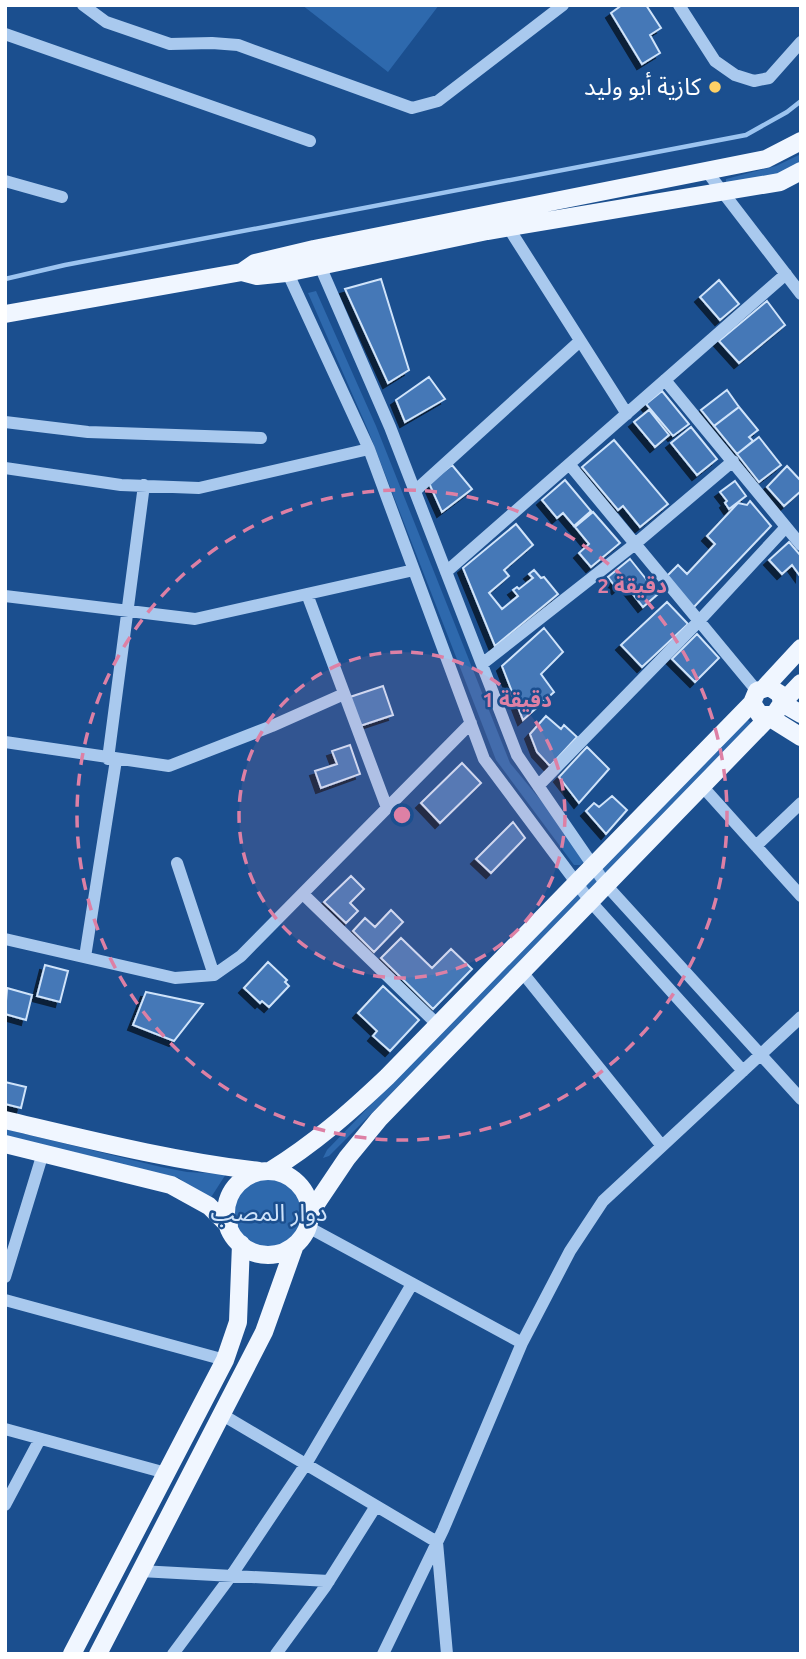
<svg xmlns="http://www.w3.org/2000/svg" width="806" height="1659" viewBox="0 0 806 1659" font-family="Ubuntu,'Noto Sans Arabic',sans-serif">
	<defs>
		<filter id="shadow"><feDropShadow dx="-5" dy="5" stdDeviation="0" flood-color="#0009"/></filter>
	</defs>
	<rect width="100%" height="100%" fill="#1b4f8f"/>
	<path fill="#2e69ad" d="M302 5H439L388 72Z
		M801 154V165L783 174 726 184V179L776 166Z
		M316 291 376 426 510 763 586 855 587 859 580 865H574L496 760 368 430 308 293Z
		M746 718 751 723 385 1100 329 1156 323 1158 327 1150Z
		M5 1129 161 1167 187 1172 226 1174 208 1202 179 1178 5 1136Z
		M234 1213a35 35 0 1 1 70 0a35 35 0 1 1-70 0Z"/>
	<g fill="none" stroke-linecap="round" stroke-linejoin="round">
		<path stroke="#9cc4f0" stroke-width="4.5" d="M5 279 65 265 746 135 787 112 801 101"/>
	</g>
	<path fill="#4478b7" stroke="#cfe3fa" stroke-width="2" filter="url(#shadow)" d="M622 5H646L661 28 650 35 660 53 642 64 611 13Z
		M381 279 409 370 388 383 345 289Z
		M719 280 739 304 720 320 700 297Z
		M767 301 785 325 739 363 719 341Z
		M429 377 445 399 405 422 396 400Z
		M727 390 739 407 714 426 701 410Z
		M662 391 689 424 673 436 646 404Z
		M739 407 758 430 749 437 753 441 737 454 714 426Z
		M649 410 669 435 655 447 634 422Z
		M691 427 717 459 697 475 671 443Z
		M759 437 781 465 759 482 737 454Z
		M614 440 668 504 640 527 623 506 618 510 582 467Z
		M452 465 472 489 442 512 429 483Z
		M787 466 801 481V491L784 506 767 487Z
		M565 480 591 511 574 526 563 513 557 518 542 500Z
		M735 481 746 496 729 509 725 503 727 501 720 492Z
		M750 501 771 526 693 608 666 577 678 565 687 574 715 544 707 536 738 503 747 505Z
		M593 512 620 543 591 567 579 553 589 544 575 527Z
		M516 524 533 545 504 570 509 576 489 593 502 609 518 596 513 590 517 587 519 589 533 578 529 574 534 570 541 578 544 577 558 594 495 646 463 568Z
		M789 542 801 556 800 576 792 565 782 574 769 560Z
		M630 559 658 594 643 607 624 583 617 589 608 577Z
		M667 602 688 624 642 667 621 645Z
		M544 628 563 652 541 674 554 692 523 720 502 666Z
		M697 634 719 658 695 682 672 659Z
		M383 686 393 715 360 726 350 697Z
		M546 716 561 729 564 725 577 737 550 766 537 752 530 734Z
		M350 745 360 774 321 788 315 771 337 764 332 751Z
		M587 747 609 769 579 803 559 777Z
		M462 763 481 783 440 823 421 803Z
		M612 796 627 810 606 834 586 811 594 803 599 807Z
		M513 822 525 838 491 873 476 859Z
		M351 876 364 889 350 903 358 911 346 923 324 902Z
		M391 910 403 922 374 952 353 931 365 918 375 927Z
		M401 938 432 968 451 949 472 969 433 1009 381 958Z
		M268 962 287 980 285 982 289 986 269 1007 262 1001 260 1003 244 988Z
		M45 965 68 971 60 1002 37 996Z
		M383 986 419 1020 390 1051 373 1036 377 1031 358 1013Z
		M7 988 32 995 26 1020 5 1014Z
		M146 992 203 1004 174 1041 133 1025Z
		M5 1082 26 1087 21 1108 5 1104Z"/>
	<g fill="none" stroke-linecap="round" stroke-linejoin="round">
		<path stroke="#a9c9ee" stroke-width="12" d="M83 5 106 22 170 44 212 43 238 45 412 108 438 101 563 5
			M679 5 715 61 735 75 754 81 769 78 801 42
			M5 34 310 141
			M705 169 801 294
			M5 181 62 197
			M508 227 627 414
			M317 259 390 427 517 755 607 886 801 1099
			M285 267 369 449 484 759 590 901 743 1071
			M665 380 801 545
			M5 422 88 432 261 438
			M569 464 757 691
			M5 468 121 485 199 488 369 449
			M415 491 580 341
			M446 572 786 274
			M307 594 387 808
			M5 596 195 619 414 570
			M482 664 635 544 733 461
			M5 742 169 766 272 726 344 694
			M108 759 144 485
			M538 786 699 621 786 527
			M702 786 801 896
			M756 846 801 803
			M177 863 214 975
			M303 894 438 1025
			M5 939 175 978 214 975 241 956 471 723
			M85 957 116 760
			M522 972 662 1146
			M308 1227 522 1343
			M5 1277 43 1153
			M5 1300 225 1360
			M221 1414 437 1542 447 1654
			M5 1429 166 1473
			M5 1505 40 1439
			M140 1571 329 1581
			M173 1654 231 1576 306 1464 412 1284
			M276 1654 325 1587 376 1506
			M383 1654 443 1530 522 1343 570 1251 603 1201 801 1017"/>
		<path stroke="#f0f6ff" stroke-width="18" d="M242 272 257 276 286 273 487 231 780 182 801 171
			M5 314 242 272 255 263 314 249 766 159 801 141
			M801 683 782 703 774 715H760L752 703 757 691 769 687 780 694 782 703 801 714
			M765 687 801 648
			M5 1120C90 1140 173 1161 259 1171
			M5 1144 171 1185 209 1206 229 1226
			M270 1171C315 1143 349 1113 387 1077L752 703
			M226 1213a42 42 0 1 1 84 0a42 42 0 1 1-84 0Z
			M310 1213 347 1158 379 1119 769 717 801 737
			M72 1654 225 1360 238 1322 241 1244
			M98 1654 264 1332 295 1245"/>
	</g>
	<circle cx="402" cy="815" r="163" fill="#dd80a5" fill-opacity=".12"/>
	<g fill="none" stroke="#dd80a5" stroke-width="3.5" stroke-dasharray="12 9">
		<circle cx="402" cy="815" r="163"/>
		<circle cx="402" cy="815" r="325"/>
	</g>
	<circle fill="#ffd166" stroke="#1b4f8f" stroke-width="2.5" cx="715" cy="87" r="7"/>
	<g text-anchor="middle" stroke-width="5" stroke-linejoin="round" paint-order="stroke">
		<g font-size="24" fill="#fff" stroke="#1b4f8f" text-anchor="end">
			<text x="701" y="95">كازية أبو وليد</text>
		</g>
		<g font-size="24" fill="#cfe3fa" stroke="#1b4f8f">
			<text x="269" y="1221">دوار المصب</text>
		</g>
	</g>
	<circle cx="402" cy="815" r="10" fill="#dd80a5" stroke="#1b4f8f" stroke-width="3.5"/>
	<g font-size="21" text-anchor="middle" font-weight="bold" fill="#dd80a5" stroke="#1b4f8f" stroke-width="5" stroke-linejoin="round" paint-order="stroke">
		<text x="632" y="593">2 دقيقة</text>
		<text x="517" y="707">1 دقيقة</text>
	</g>
	<rect width="806" height="1659" fill="none" stroke="#ffffff" stroke-width="14"/>
</svg>
